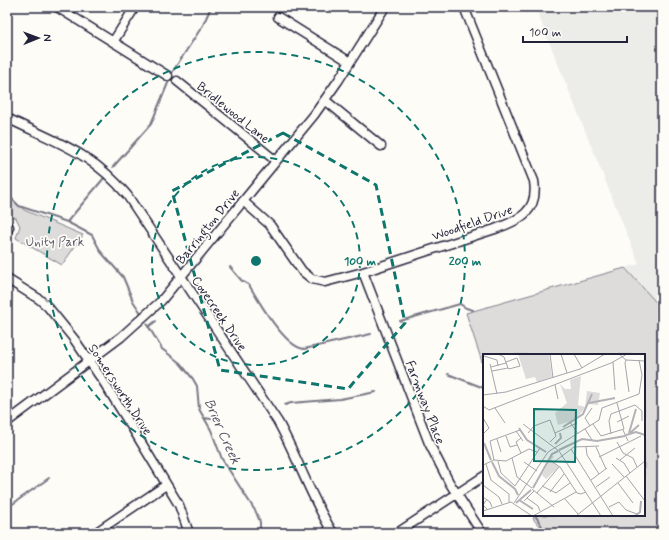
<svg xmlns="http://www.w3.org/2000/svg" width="669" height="540" viewBox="0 0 669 540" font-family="Mynerve,sans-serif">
	<rect width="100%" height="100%" fill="#fdfcf7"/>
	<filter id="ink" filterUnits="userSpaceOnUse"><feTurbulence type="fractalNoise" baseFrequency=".025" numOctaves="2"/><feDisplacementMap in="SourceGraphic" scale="8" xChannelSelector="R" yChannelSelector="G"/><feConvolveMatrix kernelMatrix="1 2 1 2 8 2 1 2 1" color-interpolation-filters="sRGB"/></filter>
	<g filter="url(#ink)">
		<path fill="#ecece9" d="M535 7H662V309L625 268 639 264Z"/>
		<path fill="#dddcdb" stroke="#807f8b" d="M14 200 24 210 83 235 62 265 16 238 20 226 16 218 7 214V201Z
			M625 268 662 309V533H545L534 520 533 515H644V355H484V368L466 313Z"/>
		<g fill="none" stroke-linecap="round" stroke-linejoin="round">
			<path stroke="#787885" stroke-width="2" d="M113 167 151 124 173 71 203 25 211 7
				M7 194 19 206 67 222 92 235 101 252 123 277 133 301 141 313
				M67 222 104 178
				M230 267 242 281 249 285C259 302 285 347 304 349L371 334
				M400 321 460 304 466 308 473 310
				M147 324 162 349 180 363 193 379 197 386 199 409 211 430 222 459 256 512 260 522V533
				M148 327 156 321
				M448 374 484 388
				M285 405 291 403 340 399 376 392
				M204 418 219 420
				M7 508 49 478
				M535 515 546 533"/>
			<defs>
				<path id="street" d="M57 7 168 76
					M278 17 350 62
					M113 42 135 7
					M177 81 276 161
					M325 100 381 146
					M7 118C55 142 92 152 127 195L278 422C298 458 311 498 333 533
					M243 201 270 225 302 271 312 279 325 282 363 272 495 229C519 220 539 212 534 181L464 7
					M7 231 9 227
					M363 272 429 443 449 482 482 533
					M7 279 39 299 48 307 74 339 103 381 136 434 179 505 189 533
					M7 422 121 337 161 301 314 115 338 81 385 7
					M95 533 166 485
					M397 533 484 476"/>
			</defs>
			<use href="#street" stroke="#22223b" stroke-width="11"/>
			<use href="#street" stroke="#fdfcf7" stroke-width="8"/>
		</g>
	</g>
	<path fill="none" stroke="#0f766e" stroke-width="3" stroke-dasharray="8 5" stroke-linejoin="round" d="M283 133 376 185 405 323 348 389 220 370 172 191Z"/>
	<g fill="none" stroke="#0f766e" stroke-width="2" stroke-dasharray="7 5">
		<circle cx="256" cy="261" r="104"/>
		<circle cx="256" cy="261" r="209"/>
	</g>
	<g text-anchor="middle" stroke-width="3.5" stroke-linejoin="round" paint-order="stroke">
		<g font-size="13" fill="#22223b" stroke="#fdfcf7">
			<text transform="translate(234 112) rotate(39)" y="5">Bridlewood Lane</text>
			<text transform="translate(472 222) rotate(-19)" y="5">Woodfield Drive</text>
			<text transform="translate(207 226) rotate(-51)" y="5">Barrington Drive</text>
			<text transform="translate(220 313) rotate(56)" y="5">Covecreek Drive</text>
			<text transform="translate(121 389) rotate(57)" y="5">Somersworth Drive</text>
			<text transform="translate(426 402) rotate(69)" y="5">Farmway Place</text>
		</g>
		<g font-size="13" fill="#5a5a6b" stroke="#fdfcf7">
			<text x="55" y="246">Unity Park</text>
		</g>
		<g font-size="14" font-style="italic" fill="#545466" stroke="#fdfcf7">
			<text transform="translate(223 431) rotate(66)" y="5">Brier Creek</text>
		</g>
	</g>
	<g transform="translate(483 354)">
		<rect width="162" height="162" fill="#fdfcf7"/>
		<path d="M35 0H66L69 23 54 28 52 23 43 25ZM98 22 95 51 102 53 104 37 117 39 115 51 105 50 92 66 75 71 72 59 84 49 77 30 82 35H88L87 26ZM69 101 71 103 68 106 76 113 63 125 59 121Z" fill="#dddcdb"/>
		<path fill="none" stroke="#b2b2b7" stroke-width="2" d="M106 49 132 44M80 73 100 60 109 40M36 74 44 86 63 98M146 79 153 55M147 79 156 71M143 81 153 78 162 81M1 89 8 106M72 90 78 84 77 79M76 96 99 85 114 87 142 82M9 108 16 122 32 135 35 141M50 134 69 100 75 97M36 146 50 155M33 149 48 136M152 162 157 158 158 147"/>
		<path fill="none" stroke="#a5a5ac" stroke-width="1" d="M15 0 21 3 25 14 26 15 37 12 34 4 23 8M67 0 70 24M78 0 84 19M91 0 99 14M136 0 143 6 162 7M1 2 14 6 15 12M143 6 142 9 146 38M130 8 132 36M7 10 14 40M8 13 23 9M9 17 25 14M72 31 75 45M0 41 23 38 97 15 122 0M0 52 6 56 128 9 144 0M12 54 22 69M0 64 6 74 0 80M87 68 95 80M134 68 146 62M40 70 76 97 118 162M110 70 118 82 141 75 134 49M107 72 102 64 109 54M102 75 109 86M140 76 145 87M33 77 40 87M45 79 51 72 67 66 73 82 67 88M72 79 94 69M128 80 126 67 128 60 152 51 159 57V67M23 82 27 93 34 91M38 84 33 88 38 99M14 85 18 98M134 88 140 99 150 104 154 113M103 93 104 101 116 120M113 93 123 115M88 95 130 162M116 103 158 82M29 104 34 123 49 134M133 104 141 109 147 119M11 106 7 87 37 76M137 106 152 94M15 107 18 119 32 132 57 94M68 107 77 113 94 139 98 140 103 138M41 108 54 117M71 108 91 93 116 92M3 110 8 126 26 140V148M129 110 141 123M0 111 11 106 23 107 46 95 54 98M143 122 162 147M108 126 124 114M135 129 150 149M0 131 16 143 19 150M59 132 73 139 87 129M113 133 127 123M49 135 71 153M67 138 81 120M54 139 76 113M0 143 7 148 9 153M44 144 55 152 57 157M4 145 0 151 4 155M82 145 95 160M41 147 51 137M31 149 65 98 116 66 119 54 156 40 159 21 156 6M126 153 136 148 143 156 154 160M0 157 28 148 49 162M50 162 93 138M93 162 162 107"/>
		<path fill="#0f766e" fill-opacity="0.15" stroke="#0f766e" stroke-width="2" d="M51 55 93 56 92 108 51 107Z"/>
		<rect width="162" height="162" fill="none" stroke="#22223b" stroke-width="2"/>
	</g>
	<circle cx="256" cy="261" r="6" fill="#0f766e" stroke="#fdfcf7" stroke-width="2"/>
	<g font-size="12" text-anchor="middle" font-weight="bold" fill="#0f766e" stroke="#fdfcf7" stroke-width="3.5" stroke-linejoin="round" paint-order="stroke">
		<text x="360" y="265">100 m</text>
		<text x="465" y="265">200 m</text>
	</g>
	<rect width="669" height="540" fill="none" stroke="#fdfcf7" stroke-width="24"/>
	<rect x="12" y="12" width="645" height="516" fill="none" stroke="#22223b" stroke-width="1.5" filter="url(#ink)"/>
	<g transform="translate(38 38) rotate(89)" stroke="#fdfcf7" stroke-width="3" paint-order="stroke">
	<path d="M0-3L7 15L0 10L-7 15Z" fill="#22223b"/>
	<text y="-6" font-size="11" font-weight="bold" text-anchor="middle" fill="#22223b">N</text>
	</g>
	<path d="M523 36v6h104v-6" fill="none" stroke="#22223b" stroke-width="2"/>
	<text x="529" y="36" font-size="12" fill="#22223b" stroke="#fdfcf7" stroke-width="3" paint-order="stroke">100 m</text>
</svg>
